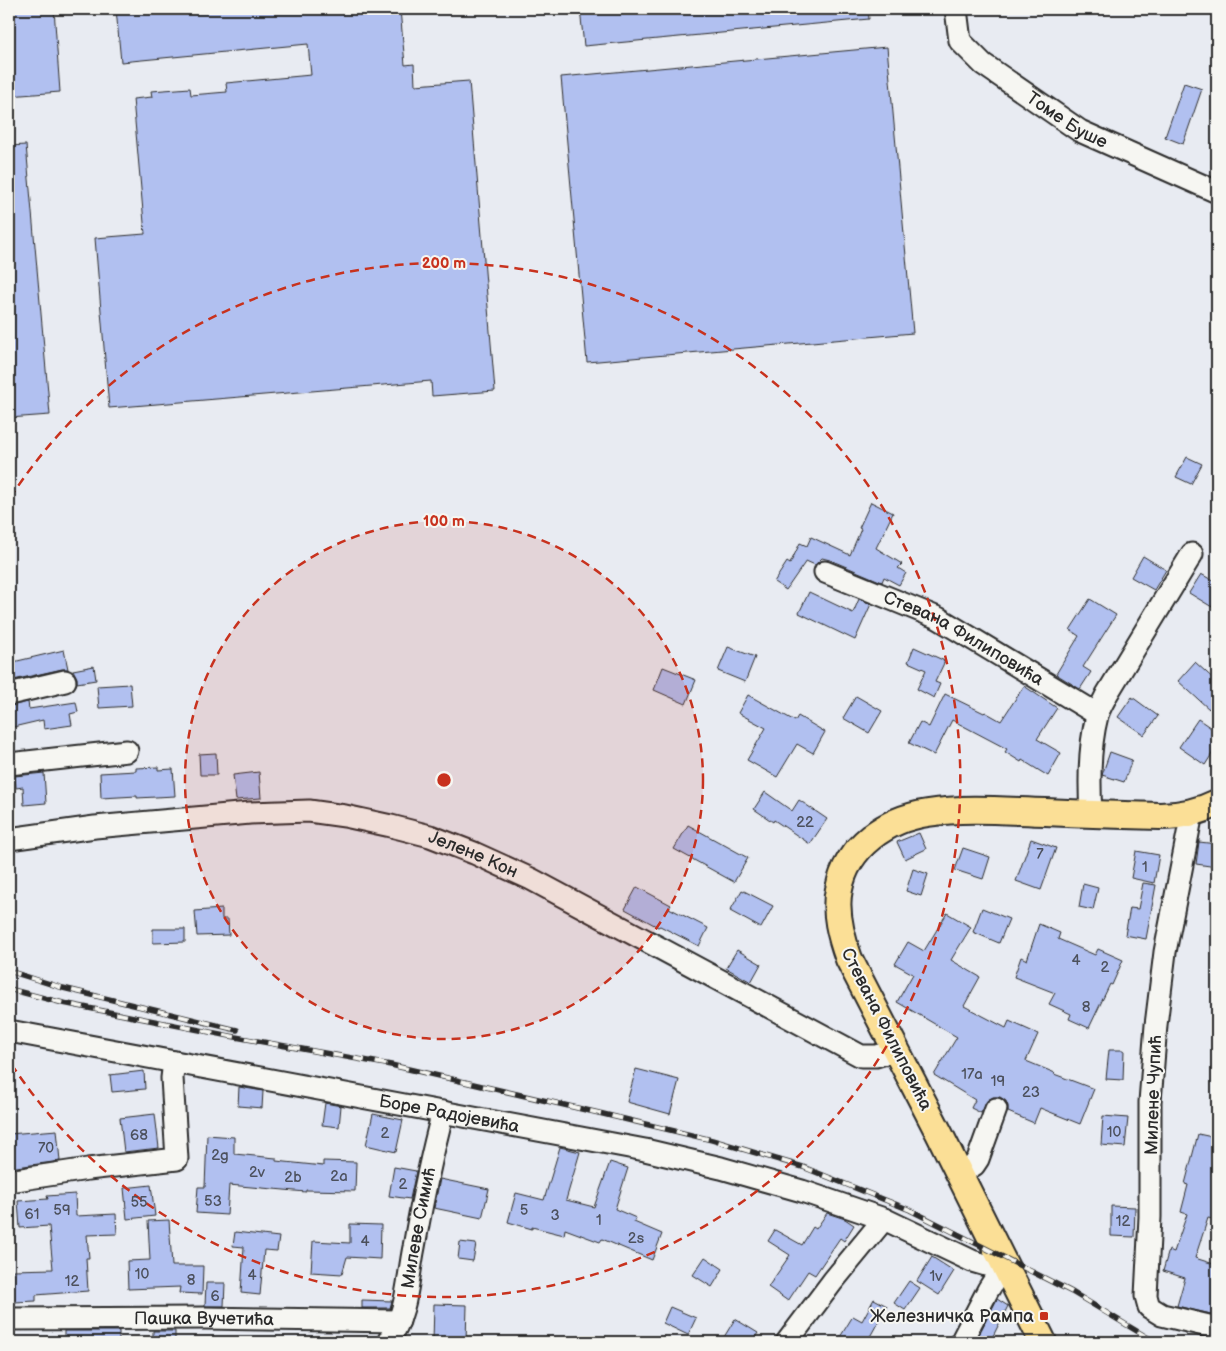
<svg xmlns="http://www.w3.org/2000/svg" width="1226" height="1351" viewBox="0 0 1226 1351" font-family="'Balsamiq Sans',sans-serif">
	<rect width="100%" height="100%" fill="#e8ebf2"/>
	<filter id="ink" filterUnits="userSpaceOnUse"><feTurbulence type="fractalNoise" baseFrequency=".02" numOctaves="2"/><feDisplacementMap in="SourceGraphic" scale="10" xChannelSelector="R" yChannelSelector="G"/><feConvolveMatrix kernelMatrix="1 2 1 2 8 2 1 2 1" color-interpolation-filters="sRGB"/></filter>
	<g filter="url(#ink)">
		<path fill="#b1c0f0" stroke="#2b2b2b" d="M9 9H54L60 92 9 96Z
			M116 9H400L405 65 414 64 415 85 469 81 495 391 432 396 431 381 109 408 95 238 145 234 133 99 152 97 151 91 190 88 191 95 227 92 226 83 311 75 308 44 121 62Z
			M580 9H868L869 19 584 46Z
			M887 47 913 333 587 362 561 77Z
			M1184 83 1202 89 1183 144 1165 137Z
			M26 145 50 415 9 418V146Z
			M1187 457 1202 464 1191 484 1176 477Z
			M871 502 893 513 876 548 902 564 898 568 906 573 899 585 884 577 882 582 830 560 822 558 815 565 806 561 786 590 774 582 787 562 790 564 800 543 807 546 811 537 850 555 861 529 859 528Z
			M1143 556 1166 570 1154 590 1131 577Z
			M1201 574 1217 583V598L1212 607 1189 593Z
			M809 592 853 613 859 599 871 604 855 640 799 613Z
			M1090 599 1116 615 1083 667 1091 672 1080 689 1056 674 1079 636 1070 630Z
			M728 647 755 657 745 682 718 671Z
			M914 647 945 661 935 682 940 684 934 698 917 689 926 670 908 662Z
			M64 650 68 669H62L9 681V663Z
			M1195 662 1217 682V699L1209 709 1178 681Z
			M94 666 96 680 77 683V678L73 670Z
			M663 667 696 680 686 704 654 690Z
			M130 684 132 706 99 708 97 686Z
			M1024 686 1057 708 1037 739 1061 753 1048 776 1022 760 1021 762 1005 752 1007 749 952 720 934 755 909 743 920 722 929 727 945 694 984 713 985 712 1001 721Z
			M748 695 795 721 798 716 825 732 813 753 797 744 777 777 747 760 766 728 738 713Z
			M856 696 882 711 869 733 843 718Z
			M1132 697 1158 716 1144 735 1118 717Z
			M28 702 29 709 76 702 78 712 70 714 72 725 44 729 43 720 9 728V706Z
			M1198 719 1217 732V746L1205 765 1179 747Z
			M1110 752 1132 760 1124 782 1102 775Z
			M216 753 217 775H200L199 754Z
			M158 767V770L173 769 175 796 137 798V796L101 798 100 773 136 771V768Z
			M259 772 261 798 236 800 233 775Z
			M44 773 46 803 24 805 23 787 16 788 15 776Z
			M765 792 792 811 799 800 827 819 810 844 774 820 773 822 754 809Z
			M688 825 748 858 734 882 674 849Z
			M919 833 926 849 905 859 897 842Z
			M1031 839 1056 848 1041 890 1016 881Z
			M1199 842 1217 844V867L1196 864Z
			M963 848 990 857 983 879 955 870Z
			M1136 851 1159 855 1154 883 1131 878Z
			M913 869 928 874 921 896 906 891Z
			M1143 883 1156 885 1146 939 1125 935 1130 908 1138 909Z
			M1083 884 1098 888 1093 910 1079 907Z
			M637 887 671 905 669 908 708 928 699 946 660 926 658 927 625 909Z
			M742 890 773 906 761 928 730 911Z
			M982 908 1009 919 999 943 973 932Z
			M222 909V919H228L229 935 197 936 195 911Z
			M947 913 971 927 951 960 980 977 964 1006 1006 1028 1009 1021 1038 1034 1026 1061 1055 1073 1054 1074 1094 1089 1080 1124 1040 1108 1034 1123 1008 1112V1106L1006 1101 1000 1097H993L988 1100 981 1113 971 1108 975 1100 934 1075 957 1037 897 1002 913 974 895 964 908 942 924 951Z
			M1039 924 1060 933 1058 939 1095 955 1098 949 1123 960 1112 985 1110 984 1089 1028 1069 1019 1071 1014 1049 1004 1055 993 1014 977 1021 957 1027 960Z
			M153 929H185V942L153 943Z
			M737 950 761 964 751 982 726 968Z
			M1109 1050H1124L1123 1080 1106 1079Z
			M636 1069 679 1080 670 1114 627 1102Z
			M144 1071 145 1089 112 1092 110 1075Z
			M239 1087 263 1091 262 1108 238 1106Z
			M325 1103 341 1106 339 1127 322 1125Z
			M155 1114 159 1148 124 1152 120 1118Z
			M373 1114 403 1120 396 1152 366 1145Z
			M1103 1116 1128 1118 1125 1147 1101 1145Z
			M57 1130 60 1161 9 1168V1134Z
			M1198 1134 1217 1138V1180L1214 1196 1217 1197V1220L1208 1218 1195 1258 1217 1265V1291L1211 1314 1177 1306 1185 1278 1163 1271 1169 1250 1174 1252 1187 1214 1181 1212 1188 1185 1185 1184Z
			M207 1135 234 1137V1154L276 1158V1161L323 1166V1161L356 1162 355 1191 306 1190V1192L229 1185 227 1215 196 1213 198 1187H205Z
			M560 1147 580 1152 566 1200 594 1207 610 1162 628 1168 615 1209 636 1218 634 1222 662 1234 652 1260 602 1239 600 1242 565 1229 564 1235 532 1227V1229L508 1222 516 1193 544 1200Z
			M394 1167 416 1171 410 1199 389 1196Z
			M440 1179 489 1189 482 1218 434 1208Z
			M151 1185 155 1216 127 1219 124 1188Z
			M75 1194 76 1216 116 1214 117 1234 87 1235 89 1258H86L88 1291 36 1295V1301L14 1302 13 1270 53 1269 49 1226 20 1228 18 1201 48 1199 47 1196Z
			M1111 1206 1135 1207 1134 1237 1111 1236Z
			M827 1213 845 1219 854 1225 844 1241 840 1238 815 1275 808 1271 788 1301 768 1287 790 1255 768 1241 775 1230 802 1245 813 1227 816 1229Z
			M169 1220 172 1266H203L202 1294 179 1293 180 1287 128 1289 127 1261 150 1260 148 1221Z
			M350 1224 381 1225 380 1259 347 1257 342 1274 311 1272 313 1241 350 1243Z
			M235 1232 279 1237 277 1251 264 1250 260 1295 241 1293 244 1247 233 1246Z
			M460 1242 476 1244 473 1261 458 1259Z
			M705 1257 723 1269 712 1287 693 1275Z
			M932 1257 954 1271 939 1295 917 1281Z
			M909 1281 920 1288 905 1310 894 1303Z
			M206 1283H225L224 1306H205Z
			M874 1299 887 1306 867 1342H837L853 1316 862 1321Z
			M997 1299 1008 1306 990 1342H975Z
			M362 1300 392 1301 390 1308H362Z
			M434 1304 467 1305 466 1342H433Z
			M670 1307 696 1318 688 1335 663 1323Z
			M735 1319 758 1333 752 1342H721Z
			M64 1331H119V1342H64Z
			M153 1331H175V1342H153Z"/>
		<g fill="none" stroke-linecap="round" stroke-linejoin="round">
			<defs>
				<g id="minor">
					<path id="s1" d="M956 9 960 41 983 64 1080 131 1217 192"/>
					<path id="s2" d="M825 572 938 618 1097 714"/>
					<path d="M9 694 65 681"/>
					<path d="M9 764 127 751"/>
					<path d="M1091 813C1089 781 1089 747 1097 716 1099 708 1104 701 1107 694L1192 554"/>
					<path d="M1192 813 1165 952 1156 1025 1150 1102V1217L1146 1296 1149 1307 1162 1315 1217 1328"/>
					<path id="s3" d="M9 839 95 827 250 813 309 811 345 816 391 826 430 836 474 853 531 879 861 1056H876L896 1050"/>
					<path id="s4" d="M9 1031 645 1150 721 1168 802 1191 884 1219 972 1261 989 1266 1004 1265"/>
					<path d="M960 1174 974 1165 978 1159 996 1109"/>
					<path d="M9 1181 88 1169 177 1159 172 1078 174 1062"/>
					<path id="s5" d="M9 1319 205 1318 399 1321"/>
					<path id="s6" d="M388 1342C408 1311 407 1282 414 1247 422 1201 431 1157 443 1112"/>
					<path d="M787 1342 833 1281 884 1219"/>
					<path d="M961 1342 988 1290 1004 1265"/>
				</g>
				<path id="major" d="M1043 1342 939 1133 849 959C841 937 834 912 839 889 847 846 887 819 928 813 967 807 1007 811 1046 812 1084 814 1122 815 1160 816 1181 816 1199 812 1217 803"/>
			</defs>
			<use href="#minor" stroke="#2b2b2b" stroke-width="25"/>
			<use href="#major" stroke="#2b2b2b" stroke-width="30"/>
			<use href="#minor" stroke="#f6f6f2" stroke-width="21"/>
			<use href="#major" stroke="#fbdf96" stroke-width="26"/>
			<defs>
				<path id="rail" d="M9 971 63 988 237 1030
					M9 989 63 1003 230 1036 391 1065 599 1113 712 1140 803 1167 910 1210 1072 1292 1155 1342"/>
			</defs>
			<use href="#rail" stroke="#2b2b2b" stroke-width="5.5"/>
			<use href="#rail" stroke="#f6f6f2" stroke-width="4" stroke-dasharray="11" stroke-linecap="butt"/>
		</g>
	</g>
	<circle cx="444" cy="780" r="259" fill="#c8321e" fill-opacity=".12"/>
	<g fill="none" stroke="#c8321e" stroke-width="2.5" stroke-dasharray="9 6">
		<circle cx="444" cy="780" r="259"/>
		<path d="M10 498A517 517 0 1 1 10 1062"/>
	</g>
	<rect fill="#c8321e" stroke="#f6f6f2" stroke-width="2" x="1039" y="1311" width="10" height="10" rx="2.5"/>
	<g text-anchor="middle" stroke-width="4" stroke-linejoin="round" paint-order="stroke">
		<g font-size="15" fill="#4c505c">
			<text x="805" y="827">22</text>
			<text x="1040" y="859">7</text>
			<text x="1145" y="872">1</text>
			<text x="1076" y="965">4</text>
			<text x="1105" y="972">2</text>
			<text x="1086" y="1012">8</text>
			<text x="972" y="1079">17a</text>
			<text x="998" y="1086">19</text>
			<text x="1031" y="1097">23</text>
			<text x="1114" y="1137">10</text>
			<text x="385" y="1138">2</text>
			<text x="139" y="1140">68</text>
			<text x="46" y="1153">70</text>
			<text x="220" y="1160">2g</text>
			<text x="257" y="1177">2v</text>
			<text x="339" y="1181">2a</text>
			<text x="293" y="1182">2b</text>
			<text x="403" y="1189">2</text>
			<text x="213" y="1206">53</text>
			<text x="139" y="1207">55</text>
			<text x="62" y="1215">59</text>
			<text x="524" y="1215">5</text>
			<text x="32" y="1219">61</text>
			<text x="555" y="1220">3</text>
			<text x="599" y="1225">1</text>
			<text x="1123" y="1226">12</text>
			<text x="636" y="1243">2s</text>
			<text x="365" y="1246">4</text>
			<text x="142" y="1279">10</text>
			<text x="252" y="1280">4</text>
			<text x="936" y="1281">1v</text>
			<text x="191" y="1285">8</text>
			<text x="72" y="1286">12</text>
			<text x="215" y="1301">6</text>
		</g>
		<g font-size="18" fill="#2b2b2b" stroke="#f6f6f2">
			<text dy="6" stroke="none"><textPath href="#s1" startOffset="166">Томе Буше</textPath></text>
			<text dy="6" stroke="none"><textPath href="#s2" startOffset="154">Стевана Филиповића</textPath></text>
			<text dy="6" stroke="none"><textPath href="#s3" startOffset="472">Јелене Кон</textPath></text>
			<text transform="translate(887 1029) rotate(63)" y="6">Стевана Филиповића</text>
			<text transform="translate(1153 1095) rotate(-88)" y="6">Милене Чупић</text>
			<text dy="6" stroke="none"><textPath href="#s4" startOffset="448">Боре Радојевића</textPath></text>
			<text dy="6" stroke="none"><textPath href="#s6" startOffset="119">Милеве Симић</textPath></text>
			<text dy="6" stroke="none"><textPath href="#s5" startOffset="195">Пашка Вучетића</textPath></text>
		</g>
		<g font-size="18" fill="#2b2b2b" stroke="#f6f6f2" text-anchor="end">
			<text x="1034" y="1322">Железничка Рампа</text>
		</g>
	</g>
	<circle cx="444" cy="780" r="8" fill="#c8321e" stroke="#f6f6f2" stroke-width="2.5"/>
	<g font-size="15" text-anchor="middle" font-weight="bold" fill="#c8321e" stroke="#f6f6f2" stroke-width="4" stroke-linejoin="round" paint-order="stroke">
		<text x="444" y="268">200 m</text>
		<text x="444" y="526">100 m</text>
	</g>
	<rect width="1226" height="1351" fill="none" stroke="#f6f6f2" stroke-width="30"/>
	<rect x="15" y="15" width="1196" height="1321" fill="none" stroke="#2b2b2b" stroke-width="2" filter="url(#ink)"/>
</svg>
